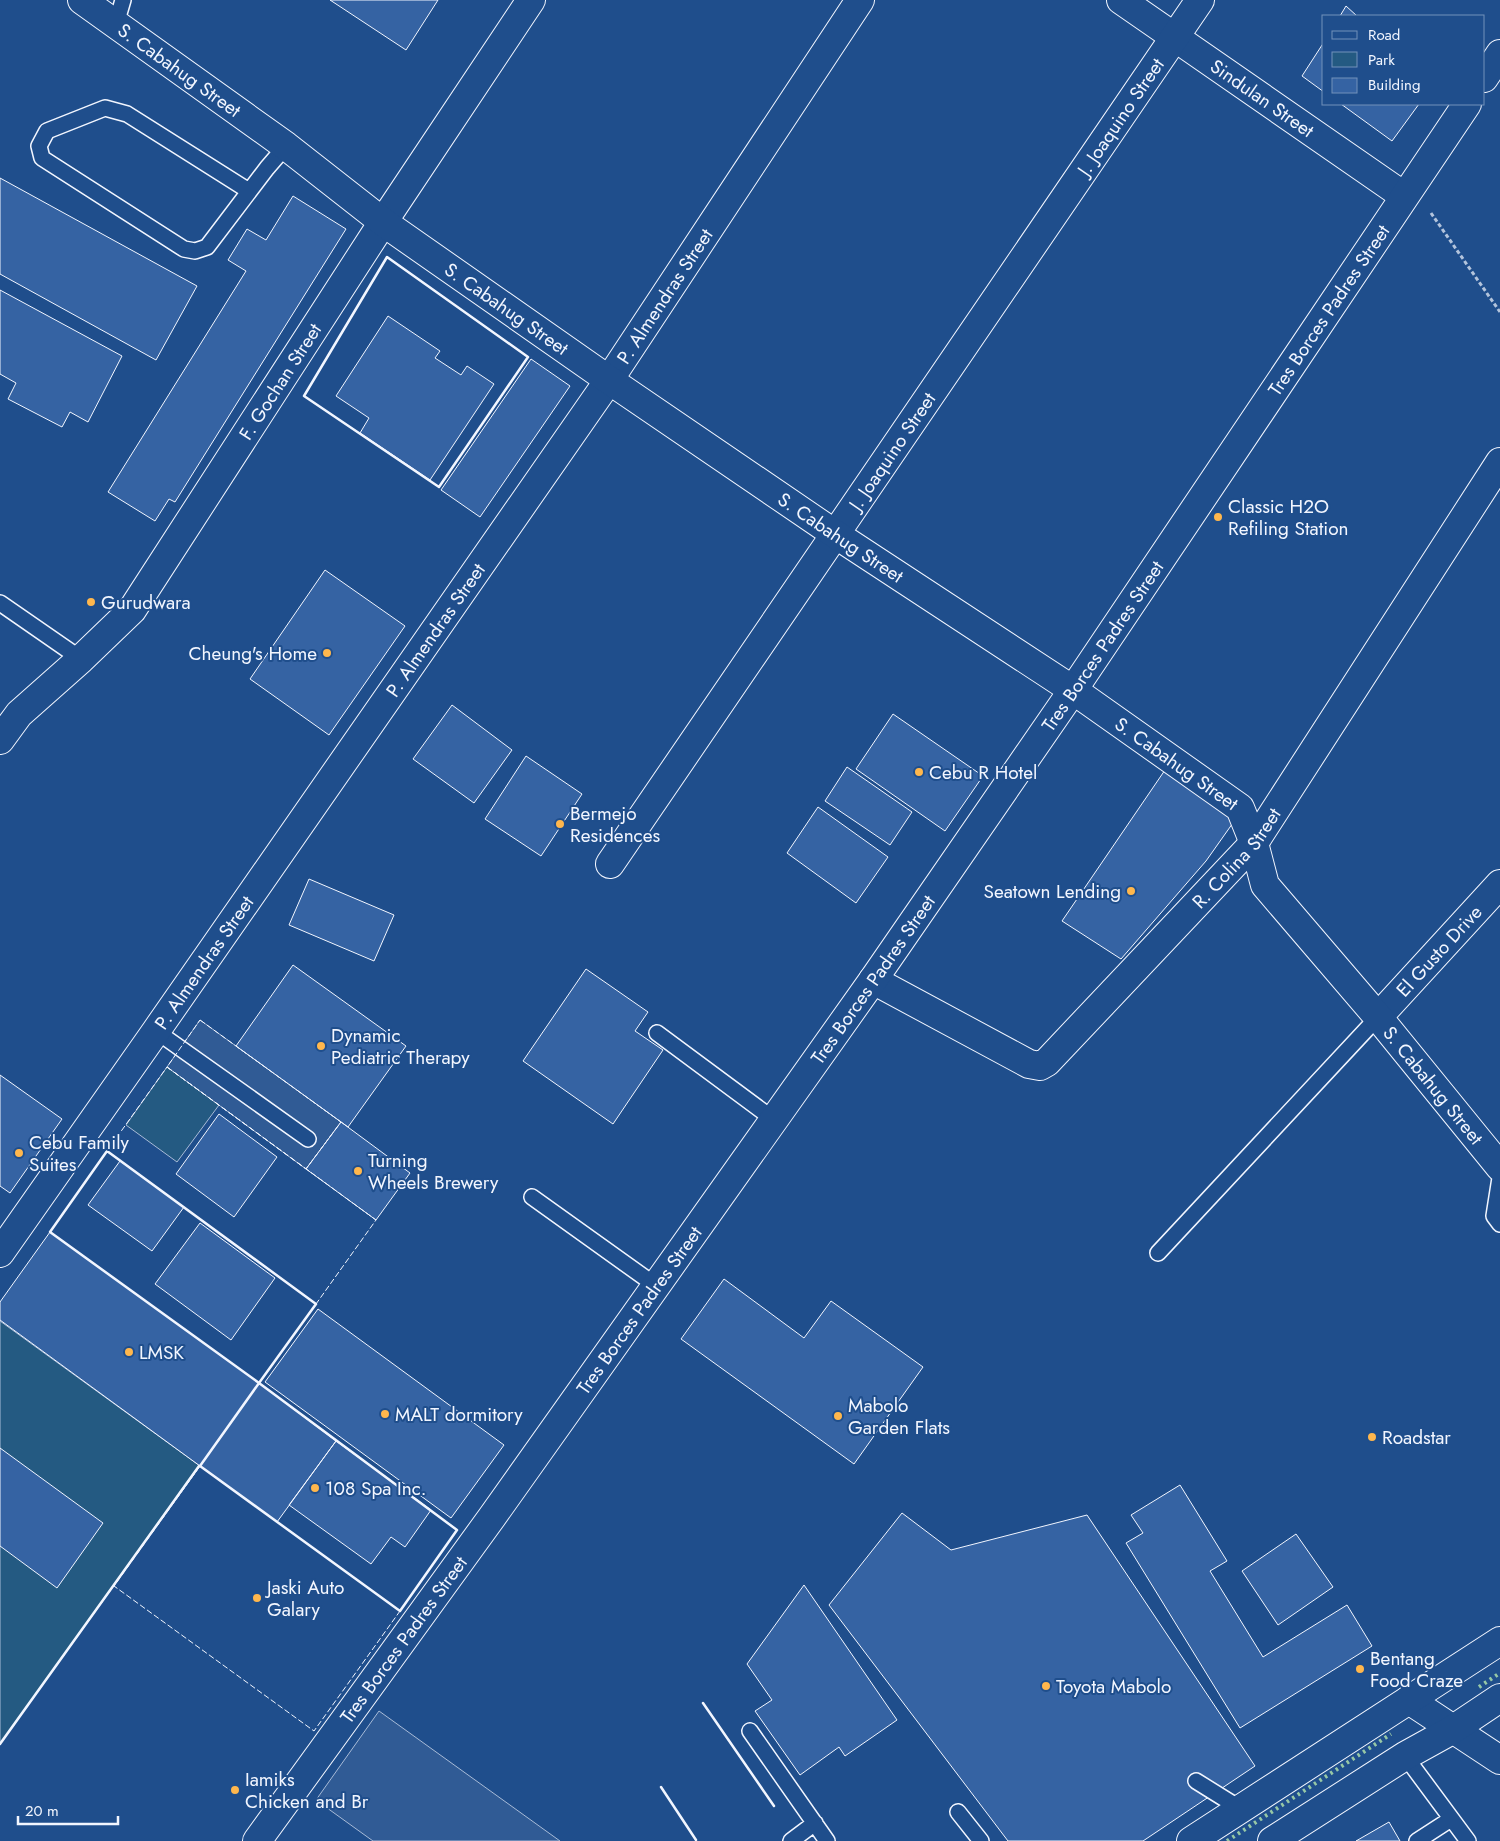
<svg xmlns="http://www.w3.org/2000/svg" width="1500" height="1841" viewBox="0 0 1500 1841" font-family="Jost,sans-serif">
	<rect width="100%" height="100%" fill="#1f4e8c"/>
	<path fill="#245a82" stroke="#a8bbd7" d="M167 1067 219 1105 177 1162 126 1125Z
		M0 1321 200 1466 0 1744Z"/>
	<path fill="#305b95" stroke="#a8bbd7" d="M200 1020 341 1122 306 1169 167 1067Z
		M379 1711 560 1841H373L316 1800Z"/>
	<path fill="#3563a3" stroke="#f2f6ff" d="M330 0H438L406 50Z
		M1346 6 1357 16H1340Z
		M1324 42V92L1302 76Z
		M1341 104H1419L1392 141Z
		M0 178 197 286 156 360 0 274Z
		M293 196 346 229 175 502 169 499 155 521 108 492 246 271 228 260 247 229 266 240Z
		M0 290 122 356 88 422 70 412 62 427 8 399 16 383 0 374Z
		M388 316 440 351 435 358 461 375 467 366 494 384 430 480 360 433 369 418 336 396Z
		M531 359 570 386 480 517 441 490Z
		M325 570 405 626 329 735 250 679Z
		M452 705 512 750 474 803 413 759Z
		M893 714 983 776 945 831 856 769Z
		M526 756 582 794 541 856 485 819Z
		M847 767 912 812 890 845 825 801Z
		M1165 770 1235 820 1206 861 1121 959 1062 921Z
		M818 807 888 857 856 903 787 853Z
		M309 879 394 915 374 961 289 925Z
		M293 965 406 1046 348 1127 236 1046Z
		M586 969 648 1012 635 1031 663 1050 613 1124 523 1061Z
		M0 1075 62 1119 10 1193 0 1186Z
		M219 1114 277 1157 234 1217 176 1174Z
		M341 1122 410 1173 376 1220 306 1169Z
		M120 1161 184 1207 152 1251 88 1205Z
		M200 1223 275 1278 231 1340 155 1284Z
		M50 1232 259 1383 200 1466 0 1320V1302Z
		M724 1279 804 1338 831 1301 923 1367 854 1464 681 1339Z
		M318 1309 504 1445 451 1518 265 1382Z
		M259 1383 336 1441 277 1522 200 1466Z
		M336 1441 431 1510 405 1547 391 1537 371 1564 289 1505Z
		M0 1448 103 1523 57 1588 0 1546Z
		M1180 1485 1227 1561 1210 1571 1263 1657 1347 1605 1372 1646 1240 1728 1126 1543 1143 1533 1131 1515Z
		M902 1513 951 1550 1087 1515 1255 1766 1143 1841H1008L829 1605Z
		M1296 1534 1333 1587 1278 1625 1242 1571Z
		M804 1585 897 1720 845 1756 839 1747 800 1775 755 1711 772 1700 747 1664Z
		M1389 1822 1400 1841H1356Z"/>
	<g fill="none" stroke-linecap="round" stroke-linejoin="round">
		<defs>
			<path id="lane" d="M116 24 123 0
				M249 191 127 114 105 108 47 131 39 146 42 158 184 249 195 251 207 247 267 168 286 146
				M0 603 81 659
				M156 1031 308 1139
				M657 1033 773 1119
				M1500 1178 1494 1216 1500 1224
				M532 1197 655 1285
				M1158 1253 1378 1017
				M750 1731 827 1841
				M1405 1756 1468 1841
				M1196 1781 1241 1809
				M958 1812 981 1841
				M791 1841 815 1823
				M1417 1841 1451 1819"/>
			<g id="street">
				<path id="s1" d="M1121 0 1404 196"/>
				<path d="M1484 78 1500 54"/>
				<path id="s2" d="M0 740 19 714 81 659 132 610 383 222 531 0"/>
				<path id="s3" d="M610 864 1200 0"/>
				<path id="s4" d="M873 980 1029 1064 1040 1066 1047 1062 1254 843 1500 462"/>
				<path id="s5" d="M1378 1017 1500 884"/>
				<path id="s6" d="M0 1253 156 1031 609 380 860 0"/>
				<path d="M1409 1700 1500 1760"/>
				<path id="s7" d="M257 1841 492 1517 873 980 1073 690 1467 104"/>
			</g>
			<g id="secondary">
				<path id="s8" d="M82 0 286 146 383 222 609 380 835 534 1073 690 1240 808 1254 843 1265 885 1378 1017 1500 1167"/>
			</g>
			<path id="primary" d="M1191 1841 1500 1641
				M1272 1841 1405 1756 1452 1730 1500 1698"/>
		</defs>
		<use href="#lane" stroke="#f2f6ff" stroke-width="18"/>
		<use href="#street" stroke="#f2f6ff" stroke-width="30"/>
		<use href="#secondary" stroke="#f2f6ff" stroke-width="30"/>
		<use href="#primary" stroke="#f2f6ff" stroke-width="30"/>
		<path stroke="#b3c4dc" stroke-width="3" stroke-dasharray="4 2.5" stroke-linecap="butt" d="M1431 213 1500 312"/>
		<use href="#lane" stroke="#1f4e8c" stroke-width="15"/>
		<use href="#street" stroke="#1f4e8c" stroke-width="28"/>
		<use href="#secondary" stroke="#1f4e8c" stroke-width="28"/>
		<use href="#primary" stroke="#1f4e8c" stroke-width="28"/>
		<path stroke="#97c8a6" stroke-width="4" stroke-dasharray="2.5 4" stroke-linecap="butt" d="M1479 1687 1500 1673
			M1227 1841 1391 1734"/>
		<path stroke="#f2f6ff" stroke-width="1" stroke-dasharray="6 2.5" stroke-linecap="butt" d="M200 1020 341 1122 306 1169 167 1067Z
			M167 1067 376 1220 316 1304 107 1151Z
			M200 1466 400 1611 314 1731 114 1586Z"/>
		<path stroke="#f2f6ff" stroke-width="2.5" d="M387 257 528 357 439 487 304 396Z
			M107 1151 316 1304 259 1383 50 1232Z
			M259 1383 457 1530 400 1611 200 1466Z
			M703 1703 774 1806
			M0 1744 199 1466
			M661 1787 696 1840"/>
	</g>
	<g fill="#ffb74d" stroke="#1f4e8c" stroke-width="2">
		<circle cx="1218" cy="517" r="5"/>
		<circle cx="91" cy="602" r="5"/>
		<circle cx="327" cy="653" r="5"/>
		<circle cx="919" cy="772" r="5"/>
		<circle cx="560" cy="824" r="5"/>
		<circle cx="1131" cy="891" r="5"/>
		<circle cx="321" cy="1046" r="5"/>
		<circle cx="19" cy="1153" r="5"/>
		<circle cx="358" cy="1171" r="5"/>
		<circle cx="129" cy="1352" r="5"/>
		<circle cx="385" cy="1414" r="5"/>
		<circle cx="838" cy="1416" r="5"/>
		<circle cx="1372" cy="1437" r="5"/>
		<circle cx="315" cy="1488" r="5"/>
		<circle cx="257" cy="1598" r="5"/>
		<circle cx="1360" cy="1669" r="5"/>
		<circle cx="1046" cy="1686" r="5"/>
		<circle cx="235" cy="1790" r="5"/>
	</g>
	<g text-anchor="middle" stroke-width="4" stroke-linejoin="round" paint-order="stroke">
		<g font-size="19" fill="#f2f6ff" stroke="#1f4e8c">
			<text dy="7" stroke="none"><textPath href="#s8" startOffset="120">S. Cabahug Street</textPath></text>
			<text dy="7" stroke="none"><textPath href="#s1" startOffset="172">Sindulan Street</textPath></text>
			<text dy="7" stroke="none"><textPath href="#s3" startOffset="905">J. Joaquino Street</textPath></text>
			<text dy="7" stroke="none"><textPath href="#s6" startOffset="1165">P. Almendras Street</textPath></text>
			<text dy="7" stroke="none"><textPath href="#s8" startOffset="525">S. Cabahug Street</textPath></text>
			<text dy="7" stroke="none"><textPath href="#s7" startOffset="1869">Tres Borces Padres Street</textPath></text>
			<text dy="7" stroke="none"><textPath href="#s2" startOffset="458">F. Gochan Street</textPath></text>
			<text dy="7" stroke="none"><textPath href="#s3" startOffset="500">J. Joaquino Street</textPath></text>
			<text dy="7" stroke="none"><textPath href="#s8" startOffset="930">S. Cabahug Street</textPath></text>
			<text dy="7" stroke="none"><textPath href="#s6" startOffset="760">P. Almendras Street</textPath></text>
			<text dy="7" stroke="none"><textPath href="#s7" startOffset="1464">Tres Borces Padres Street</textPath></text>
			<text dy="7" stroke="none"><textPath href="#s8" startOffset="1335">S. Cabahug Street</textPath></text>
			<text dy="7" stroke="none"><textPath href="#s4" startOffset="475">R. Colina Street</textPath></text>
			<text dy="7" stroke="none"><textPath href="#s5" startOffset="90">El Gusto Drive</textPath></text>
			<text dy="7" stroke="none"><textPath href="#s6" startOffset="355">P. Almendras Street</textPath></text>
			<text dy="7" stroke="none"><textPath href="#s7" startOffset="1059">Tres Borces Padres Street</textPath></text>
			<text dy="7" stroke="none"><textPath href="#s8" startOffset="1755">S. Cabahug Street</textPath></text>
			<text dy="7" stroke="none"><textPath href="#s7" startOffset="654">Tres Borces Padres Street</textPath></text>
			<text dy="7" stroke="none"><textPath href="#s7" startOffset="249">Tres Borces Padres Street</textPath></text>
		</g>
		<g font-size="19" fill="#f2f6ff" stroke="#1f4e8c" text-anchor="start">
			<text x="1228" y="513">Classic H2O<tspan x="1228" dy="22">Refiling Station</tspan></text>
			<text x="101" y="609">Gurudwara</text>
			<text x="317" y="660" text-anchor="end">Cheung's Home</text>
			<text x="929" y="779">Cebu R Hotel</text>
			<text x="570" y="820">Bermejo<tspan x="570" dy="22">Residences</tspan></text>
			<text x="1121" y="898" text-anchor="end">Seatown Lending</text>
			<text x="331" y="1042">Dynamic<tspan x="331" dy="22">Pediatric Therapy</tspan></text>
			<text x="29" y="1149">Cebu Family<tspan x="29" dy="22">Suites</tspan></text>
			<text x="368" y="1167">Turning<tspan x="368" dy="22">Wheels Brewery</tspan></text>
			<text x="139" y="1359">LMSK</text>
			<text x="848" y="1412">Mabolo<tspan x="848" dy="22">Garden Flats</tspan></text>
			<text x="395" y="1421">MALT dormitory</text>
			<text x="1382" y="1444">Roadstar</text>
			<text x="325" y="1495">108 Spa Inc.</text>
			<text x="267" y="1594">Jaski Auto<tspan x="267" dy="22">Galary</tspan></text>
			<text x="1370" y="1665">Bentang<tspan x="1370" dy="22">Food Craze</tspan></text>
			<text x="1056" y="1693">Toyota Mabolo</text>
			<text x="245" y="1786">Iamiks<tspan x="245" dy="22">Chicken and Br</tspan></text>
		</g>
	</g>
	<rect x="1322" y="15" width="162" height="90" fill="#1f4e8c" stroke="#7391ba"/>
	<rect x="1332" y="31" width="25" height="8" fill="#1f4e8c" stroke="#7391ba"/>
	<text x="1368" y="40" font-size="15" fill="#f2f6ff">Road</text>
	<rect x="1332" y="52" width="25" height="15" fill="#245a82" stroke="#7391ba"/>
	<text x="1368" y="65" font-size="15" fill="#f2f6ff">Park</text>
	<rect x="1332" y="78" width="25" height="15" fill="#3563a3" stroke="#7391ba"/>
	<text x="1368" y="90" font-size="15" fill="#f2f6ff">Building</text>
	<path d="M18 1816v8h100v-8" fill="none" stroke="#f2f6ff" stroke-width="2.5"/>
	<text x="25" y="1816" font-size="15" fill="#f2f6ff" stroke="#1f4e8c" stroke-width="4" paint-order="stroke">20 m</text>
</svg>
